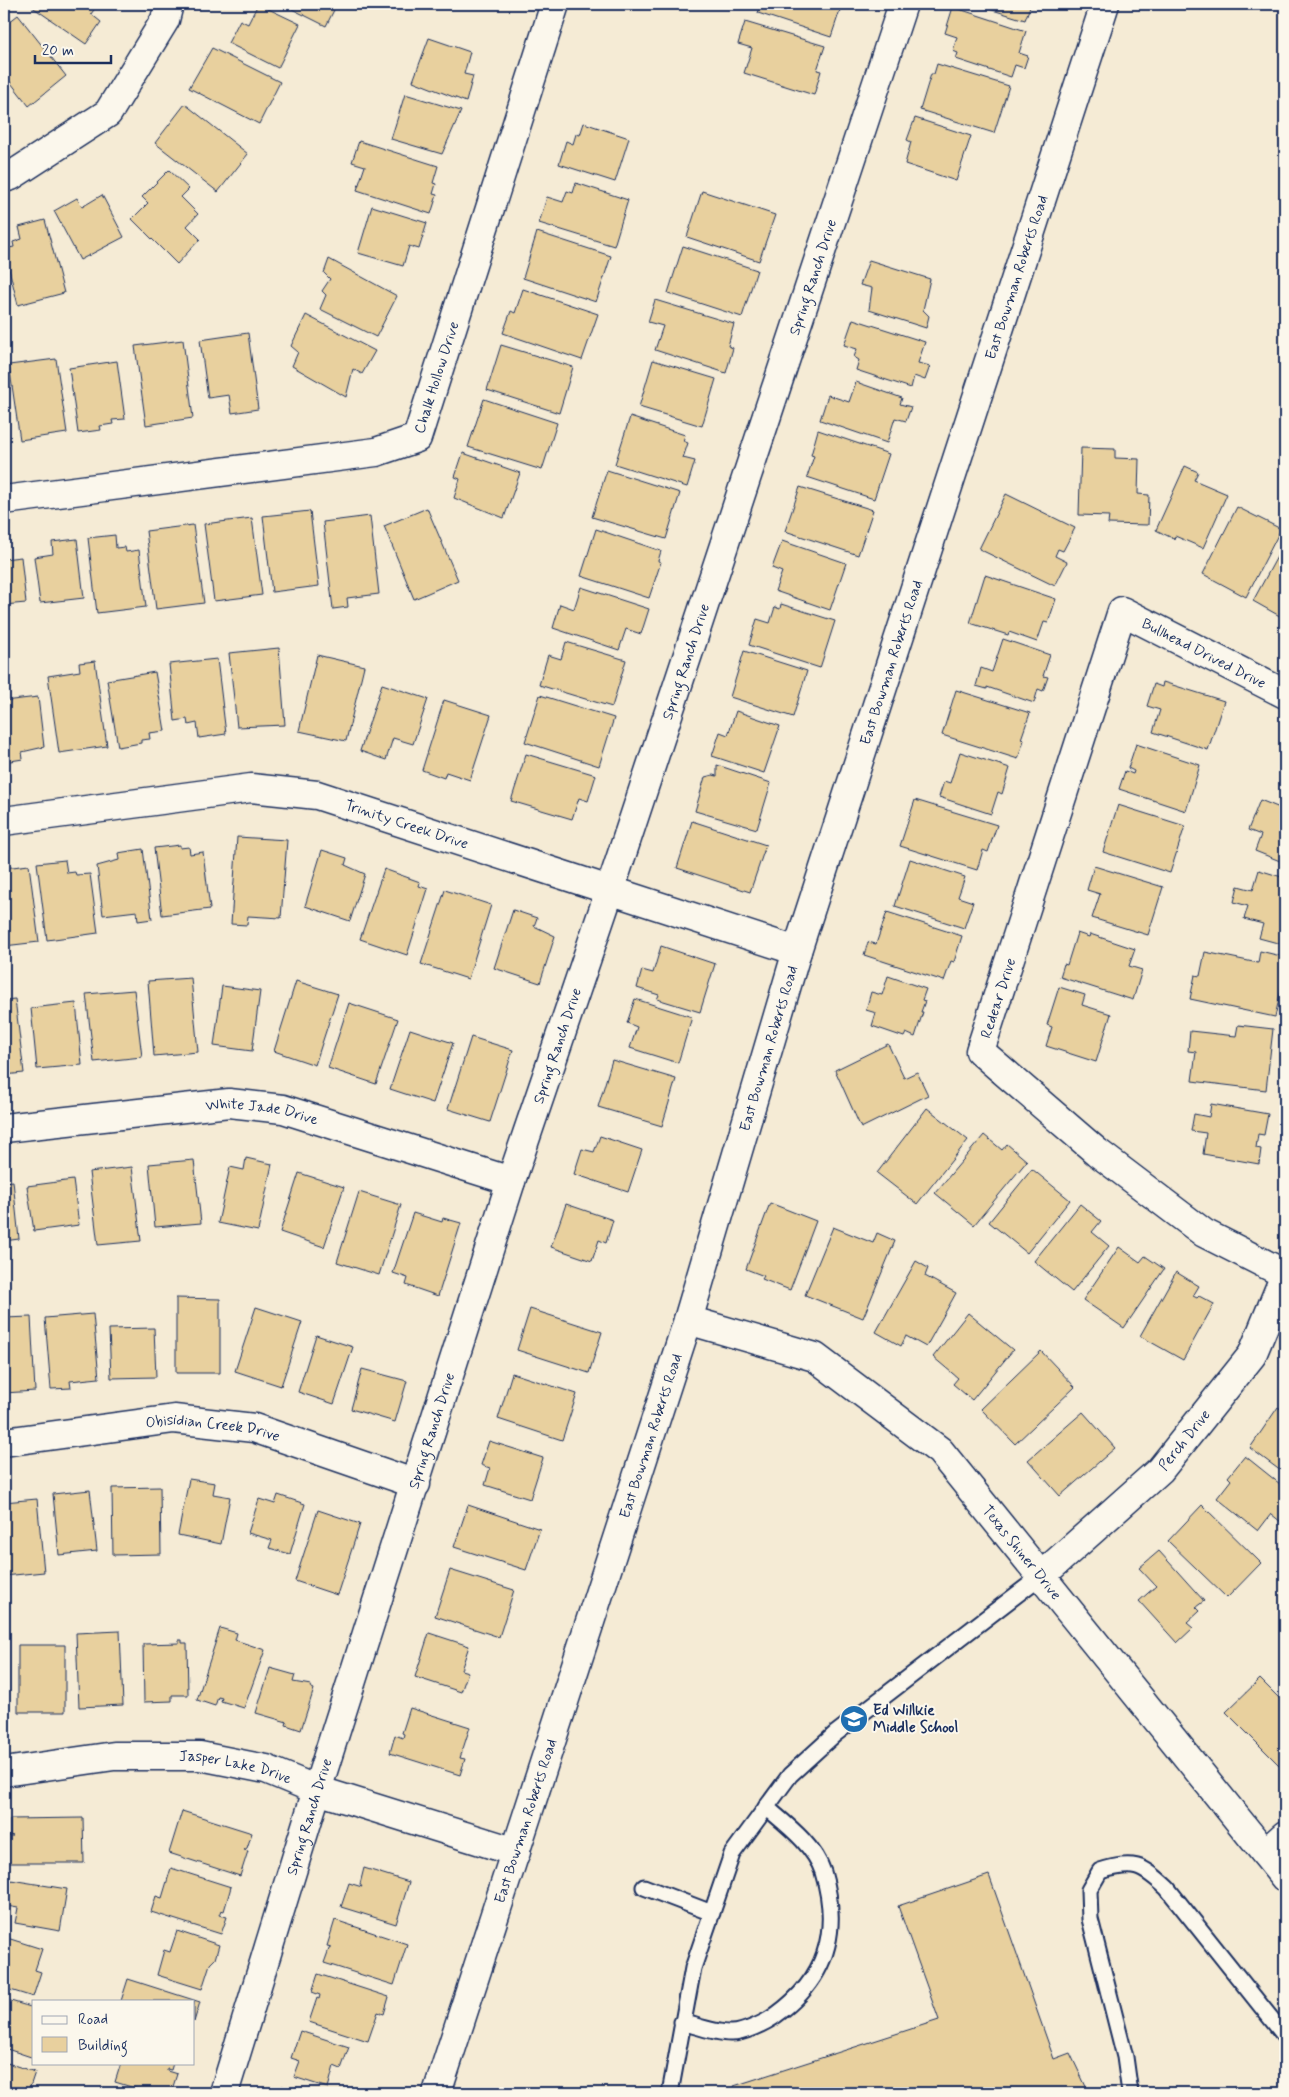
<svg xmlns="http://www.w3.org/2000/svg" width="1289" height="2097" viewBox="0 0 1289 2097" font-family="Mynerve,sans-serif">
	<rect width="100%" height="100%" fill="#f5ebd5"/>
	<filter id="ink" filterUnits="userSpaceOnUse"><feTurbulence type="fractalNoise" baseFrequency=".02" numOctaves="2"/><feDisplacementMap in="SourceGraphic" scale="10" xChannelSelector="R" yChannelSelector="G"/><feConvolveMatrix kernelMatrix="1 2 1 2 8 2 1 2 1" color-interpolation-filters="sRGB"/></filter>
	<g filter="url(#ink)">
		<path fill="#e8d09e" stroke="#1b2f5e" d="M28 4H98L91 14 101 22 86 44Z
			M258 4 300 24 278 68 228 43 240 20 248 24Z
			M282 4H337L326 26Z
			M761 4H842L831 37 758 13Z
			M973 4H1031L1025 20Z
			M953 7 1026 31 1019 53 1028 56 1024 68 1015 65 1011 77 956 59 958 53 953 51 957 37 945 33Z
			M18 15 66 76 29 106 4 74V26Z
			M745 22 825 46 817 70 821 71 814 95 744 73 752 48 738 44Z
			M429 38 470 52 464 74 473 76 466 102 413 81Z
			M212 48 280 82 259 124 189 88Z
			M937 64 1009 86 994 133 920 110 931 74H934Z
			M405 94 461 111 442 154 391 139Z
			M185 104 248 154 218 192 155 143Z
			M915 118 971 136 956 181 905 164 911 142 907 140Z
			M584 123 629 138 615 182 559 164 566 141 573 144 576 134 580 135Z
			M359 141 438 166 433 183 436 184 433 194 437 195 431 214 357 190 365 166 352 162Z
			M169 170 189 189 181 197 198 214 187 226 200 239 177 264 132 219 148 203 142 197Z
			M576 183 628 200 614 246 539 223 547 197 563 202 567 191 573 193Z
			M702 191 775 215 759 261 687 237Z
			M102 195 124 237 80 260 54 211 77 198 82 207Z
			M372 206 427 223 419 249 409 246 403 266 358 253Z
			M45 220 64 293 18 305 4 249 14 247 13 242 22 239 19 227Z
			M537 232 611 256 596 302 523 278Z
			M683 246 757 270 742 317 668 293Z
			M329 259 397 296 376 337 320 309 326 295 322 291 330 279 324 273Z
			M869 260 930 279 923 310 929 316 926 328 869 310 872 288 860 285Z
			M523 289 598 314 582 360 503 333 511 311 515 313Z
			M655 300 734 324 728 346 733 348 726 373 655 350 663 326 648 322Z
			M306 315 375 351 362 374 353 369 346 397 292 366 298 352 291 346Z
			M853 319 925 342 918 363 930 366 925 380 914 376 911 388 856 370 859 360 854 357 857 349 844 345Z
			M248 333 258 409 232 413 229 395 208 398 200 340Z
			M183 340 193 418 146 425 135 346Z
			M501 345 573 367 559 413 487 390Z
			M56 359 67 433 20 440 9 365Z
			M653 360 716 379 702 426 639 407Z
			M117 361 125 419 112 420 113 424 100 426 101 430 78 433 69 368Z
			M856 382 902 398 900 404 911 407 906 421 895 418 887 443 820 420 828 395 849 402Z
			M484 399 557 423 542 470 468 447Z
			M630 417 685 435 683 441 688 443 683 458 695 461 687 487 615 464Z
			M818 430 889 454 874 499 807 477 814 456 811 455Z
			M1081 448 1115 449V458L1139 459 1138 494 1149 495 1148 525 1108 524 1109 516 1079 515Z
			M463 453 520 473 504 518 454 498 460 479 455 477Z
			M1185 466 1198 472 1194 480 1227 494 1203 548 1175 536 1174 539 1156 530Z
			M607 470 680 493 666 539 592 517Z
			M800 487 873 510 858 555 785 531Z
			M1006 494 1075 528 1063 551 1058 549 1055 556 1067 562 1055 586 979 549Z
			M1237 507 1281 529 1246 597 1203 574Z
			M427 508 458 580 414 599 384 526Z
			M310 511 319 586 272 592 263 516Z
			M370 516 379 594 347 598 348 607 333 609 323 522Z
			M252 518 262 595 214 601 204 524Z
			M193 525 204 603 156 609 146 531Z
			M596 529 661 551 658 561 661 562 649 598 581 576Z
			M115 535 116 548 125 547 126 552 139 550 146 607 97 613 88 538Z
			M77 539 84 598 40 603 34 557 53 554 52 542Z
			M782 541 846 563 830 610 775 591 782 572 772 568Z
			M1285 542V619L1253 601Z
			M21 557 26 603 4 605V559Z
			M985 575 1056 599 1048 623 1044 622 1037 642 1009 632 1008 635 970 623Z
			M581 587 649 609 641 634 626 629 619 650 553 628 560 604 574 609Z
			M781 604 835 621 820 668 749 645 757 619 770 623 775 607 780 609Z
			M1003 639 1050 655 1043 676 1048 677 1043 691 1038 689 1034 703 987 687V689L976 686 981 668 992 672Z
			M566 642 626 660 612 707 539 685 548 655 561 659Z
			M279 648 285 725 237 727 229 653Z
			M744 651 807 671 793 717 730 697Z
			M317 655 364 666 346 741 299 731Z
			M217 659 226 734 199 738 197 723 188 725 187 719 175 721 169 664Z
			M95 661 107 746 59 753 48 676 80 671 79 663Z
			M155 672 165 731 149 733 150 739 141 740V743L118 747 107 680Z
			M1163 682 1224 701 1208 750 1153 732 1160 710 1147 706 1154 684 1162 687Z
			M382 684 428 699 413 744 393 738 386 760 360 751Z
			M956 690 1030 713 1021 739 1024 740 1018 759 942 735Z
			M540 695 614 718 599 766 525 742Z
			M38 697 44 747 22 752 23 759 4 762V701Z
			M444 700 491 715 470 780 446 772 444 778 422 770Z
			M736 711 780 726 764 773 712 756 720 732 728 735Z
			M1136 744 1200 765 1186 811 1119 789 1125 771 1133 774 1134 771 1128 768Z
			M960 752 1010 768 1002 794 998 792 991 814 939 797 944 781 950 783Z
			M526 754 596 775 588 801 579 798 572 819 511 801Z
			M717 765 771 783 757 829 695 811 705 777 713 775 717 776Z
			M915 800 997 825 988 852 983 850 977 870 900 846Z
			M1260 800 1285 810V863L1255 851 1261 835 1248 830Z
			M1118 805 1185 826 1170 873 1103 852Z
			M692 821 766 845 750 892 677 868Z
			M237 837 287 840 281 918 248 916 247 925 231 924Z
			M180 845V848L189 847 190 854 203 852 210 909 162 915 154 848Z
			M143 849 152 919 138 921 137 911 103 915 97 866 119 860 118 853Z
			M322 850 347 858 345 865 365 874 350 921 305 906Z
			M910 859 965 877 958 897 973 902 964 928 895 906Z
			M65 860 67 873 75 872 76 875 90 874 98 933 47 940 37 863Z
			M29 865 39 942 4 946V868Z
			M1094 866 1163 887 1148 935 1092 918 1100 894 1087 890Z
			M384 869 420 882 419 886 428 889 407 955 360 939Z
			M1259 870 1285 878V945L1259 938 1263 924 1244 919 1248 906 1234 902 1238 886 1253 890Z
			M445 890 491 905 468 979 421 964Z
			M513 910 537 918 534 926 555 936 540 983 494 968Z
			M887 912 962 936 954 962 951 961 944 981 864 955 868 942 876 944Z
			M1077 933 1089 937 1090 934 1135 949 1129 966 1142 970 1133 1000 1060 977 1064 964 1067 965Z
			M661 946 715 964 700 1012 657 999 659 995 637 988 642 970 653 973Z
			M1260 951 1285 957V971L1275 1017 1190 999 1195 975 1200 976 1205 952 1258 963Z
			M888 976 926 989 922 1000 925 1001 921 1012H923L915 1037 906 1033 904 1037 872 1026 876 1013 866 1010 871 992 882 995Z
			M191 978 198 1052 154 1056 148 981Z
			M296 981 338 994 315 1065 274 1051Z
			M222 986 260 991 252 1051 214 1046Z
			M1059 987 1085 995 1082 1005 1111 1014 1096 1062 1046 1046 1052 1027 1047 1025Z
			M134 990 142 1057 94 1062 86 994Z
			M15 999 24 1073 4 1075V1000Z
			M635 999 692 1017 678 1063 630 1048 637 1027 627 1023Z
			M76 1003 82 1065 37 1069 31 1008Z
			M349 1003 398 1019 376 1084 328 1068Z
			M1238 1025 1273 1029 1266 1090 1192 1081 1196 1052 1188 1051 1190 1031 1236 1036Z
			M410 1029 453 1043 433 1103 390 1089Z
			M471 1037 513 1050 490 1122 448 1109Z
			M888 1044 904 1078 917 1072 928 1095 861 1128 835 1070Z
			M612 1060 676 1079 662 1126 598 1107Z
			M1211 1104 1268 1114 1264 1135 1258 1134 1256 1148 1261 1149 1259 1164 1203 1154 1206 1133 1191 1131 1194 1114 1209 1117Z
			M927 1108 968 1140 917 1204 877 1173Z
			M984 1135 1002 1150 1007 1144 1027 1161 974 1225 935 1193Z
			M600 1136 642 1150 628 1192 574 1174 582 1149 594 1152Z
			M246 1158 272 1164 258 1231 218 1223 230 1167 244 1170Z
			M194 1160 201 1223 155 1227 149 1164Z
			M132 1167 141 1241 98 1245 89 1172Z
			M1032 1169 1070 1200 1027 1253 989 1222Z
			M299 1173 344 1187 324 1247 280 1232Z
			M73 1180 79 1225 34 1231 27 1186Z
			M13 1181 19 1239 4 1241V1182Z
			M359 1192 401 1205 379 1275 337 1262Z
			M770 1203 816 1221 790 1290 762 1279 764 1276 746 1269Z
			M566 1204 613 1220 606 1243 599 1240 592 1261 551 1247Z
			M1080 1204 1101 1221 1092 1232 1109 1246 1072 1292 1034 1261Z
			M413 1213 442 1222 443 1218 461 1223 438 1296 406 1285 408 1278 393 1273Z
			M833 1227 873 1243 877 1233 895 1241 863 1318 805 1295Z
			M1119 1247 1140 1262 1145 1256 1164 1269 1124 1328 1083 1300Z
			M916 1261 928 1268 925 1276 956 1293 926 1347 906 1336 901 1346 876 1332Z
			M1176 1272 1199 1286 1193 1296 1197 1298 1199 1296 1214 1304 1183 1360 1140 1336Z
			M176 1298 220 1299V1373H176Z
			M256 1307 302 1322 281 1386 235 1371Z
			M530 1309 602 1332 589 1373 517 1350Z
			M968 1313 1013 1350 972 1400 953 1384 958 1378 933 1357Z
			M93 1314 99 1378 70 1381 71 1388 51 1389 45 1318Z
			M31 1317 35 1391 4 1393V1318Z
			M154 1328 156 1377 111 1378 109 1329Z
			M316 1335 353 1347 334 1404 298 1392Z
			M1041 1351 1075 1387 1015 1444 981 1409Z
			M362 1369 407 1381 395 1422 351 1409Z
			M512 1373 577 1394 562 1440 498 1419Z
			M1278 1407 1285 1412V1474L1250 1448Z
			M1083 1412 1115 1448 1060 1496 1028 1460Z
			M489 1441 543 1458 530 1499 485 1485 490 1468 481 1465Z
			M1245 1456 1285 1488V1496L1282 1501 1285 1503V1516L1281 1522 1271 1514 1258 1531 1217 1498 1231 1480 1228 1477Z
			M189 1479 215 1483 213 1494 230 1497 221 1544 178 1535Z
			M160 1487 161 1554 113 1555 112 1488Z
			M90 1490 97 1551 59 1555 53 1494Z
			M278 1495 305 1504 290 1554 269 1548 272 1540 248 1533 259 1499 275 1504Z
			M37 1499 44 1572 4 1576V1502Z
			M468 1505 540 1529 526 1570 454 1547Z
			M1202 1505 1261 1563 1227 1598 1168 1541Z
			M318 1510 360 1524 337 1595 295 1581Z
			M1159 1551 1204 1601 1196 1607 1200 1611 1187 1623 1193 1628 1177 1643 1139 1601 1156 1586 1139 1568Z
			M450 1570 514 1590 499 1637 435 1616Z
			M220 1628 237 1633 235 1640 265 1650 244 1708 221 1701 222 1698 218 1697 215 1706 197 1700Z
			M120 1631 123 1705 79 1707 76 1633Z
			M429 1633 469 1646 461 1670 468 1672 461 1692 415 1677Z
			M179 1640H182V1643H187L188 1695H172V1701L144 1702 143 1644 179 1643Z
			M18 1645H65V1712H18Z
			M270 1668 295 1675 293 1682 311 1685 310 1687 314 1689 301 1730 286 1725 287 1722 256 1713Z
			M4 1672 9 1719H4Z
			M1260 1679 1285 1704V1771L1226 1712Z
			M410 1708 470 1727 460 1758 465 1759 460 1775 390 1753 395 1735 403 1738 404 1734 402 1733Z
			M182 1811 252 1833 247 1848 244 1850 248 1851 240 1876 169 1853Z
			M83 1818 84 1863H8V1836H13L10 1835V1819Z
			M171 1868 231 1887 224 1911 221 1910 219 1915 227 1917 221 1934 151 1912 156 1896 162 1898Z
			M364 1868 409 1882 396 1924 341 1907 349 1883 362 1887 360 1884Z
			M989 1875 1054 2059 1070 2053 1089 2093H736L734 2086 939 2020 898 1906Z
			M11 1880 67 1889 60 1931 15 1923 18 1908 7 1906Z
			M335 1920 407 1944 394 1985 324 1963 329 1949 332 1947 327 1946Z
			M177 1931 219 1945 215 1959 210 1964 202 1989 157 1975 164 1950 170 1952Z
			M4 1937 42 1949 35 1970 41 1972 33 1997 4 1988Z
			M318 1974 389 1997 384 2014 378 2012 368 2041 309 2022 317 1998 319 1999 320 1995 312 1992Z
			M128 1979 200 2002 194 2022V2001H121Z
			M4 1999 34 2008V2058L4 2048Z
			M300 2031 349 2047 341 2069 334 2066 328 2088 294 2077 300 2061 291 2058Z
			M4 2062 35 2072 28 2093H4Z
			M121 2063H173L171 2070 167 2069V2071L177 2074 171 2093H151L115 2082Z
			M282 2086 306 2093H280Z"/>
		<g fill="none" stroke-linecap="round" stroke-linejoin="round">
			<defs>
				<path id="service" d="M644 1887 712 1913
					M682 2022C697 2026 715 2033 730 2033 742 2034 767 2022 776 2015 826 1979 841 1932 823 1872 814 1845 787 1825 766 1807
					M670 2093 693 1968 732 1854 790 1775 835 1734 1041 1576
					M1130 2093 1125 2057 1090 1919 1089 1890 1100 1871C1134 1861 1141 1864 1167 1888L1285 2036"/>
				<g id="minor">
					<path d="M4 178 11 176 108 113 165 20 169 4"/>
					<path id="s1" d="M4 500 376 452 417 438 555 4"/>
					<path d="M1285 694 1122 611 980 1051 1097 1152 1204 1233 1285 1274"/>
					<path id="s2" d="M4 821 251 788 317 795 797 951"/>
					<path id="s3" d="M4 1128 229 1103 283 1109 511 1181"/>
					<path id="s4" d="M688 1320 815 1357 940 1451 1285 1878"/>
					<path id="s5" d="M4 1442 174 1419 254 1428 416 1484"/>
					<path id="s6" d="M1041 1576 1160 1470 1252 1355 1285 1275"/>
					<path id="s7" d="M4 1772 114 1756H200L266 1769 317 1790 516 1852"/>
					<path d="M1265 1853 1285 1835"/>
					<path id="s8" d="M224 2093 317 1790 511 1181 610 890 903 4"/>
				</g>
				<g id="tertiary">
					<path id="s9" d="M437 2093 688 1320 797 951 1105 4"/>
				</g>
			</defs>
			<use href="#service" stroke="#1b2f5e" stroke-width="19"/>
			<use href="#minor" stroke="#1b2f5e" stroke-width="31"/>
			<use href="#tertiary" stroke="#1b2f5e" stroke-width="31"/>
			<use href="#service" stroke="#fbf7ec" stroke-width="15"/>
			<use href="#minor" stroke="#fbf7ec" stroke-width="28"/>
			<use href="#tertiary" stroke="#fbf7ec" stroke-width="28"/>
		</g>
	</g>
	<defs>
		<symbol id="school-disc" viewBox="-11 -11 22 22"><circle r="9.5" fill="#1f6fb2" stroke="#fbf7ec"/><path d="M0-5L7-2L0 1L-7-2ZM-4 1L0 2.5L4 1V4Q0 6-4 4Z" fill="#fff"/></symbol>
	</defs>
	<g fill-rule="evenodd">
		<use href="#school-disc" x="838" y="1703" width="32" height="32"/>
	</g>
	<g text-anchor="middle" stroke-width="4" stroke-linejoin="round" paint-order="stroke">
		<g font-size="15" fill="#1b2f5e" stroke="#fbf7ec">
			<text dy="5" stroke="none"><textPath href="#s9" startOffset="1906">East Bowman Roberts Road</textPath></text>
			<text dy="5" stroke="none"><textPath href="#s8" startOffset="1909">Spring Ranch Drive</textPath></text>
			<text dy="5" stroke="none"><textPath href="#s1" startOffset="482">Chalk Hollow Drive</textPath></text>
			<text transform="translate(1204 653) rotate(27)" y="5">Bullhead Drived Drive</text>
			<text dy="5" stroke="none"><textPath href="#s8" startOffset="1504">Spring Ranch Drive</textPath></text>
			<text dy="5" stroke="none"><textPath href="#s9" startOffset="1501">East Bowman Roberts Road</textPath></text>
			<text dy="5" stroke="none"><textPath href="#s2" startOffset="410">Trinity Creek Drive</textPath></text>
			<text transform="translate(998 998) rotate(-72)" y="5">Redear Drive</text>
			<text dy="5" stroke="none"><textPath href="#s8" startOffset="1099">Spring Ranch Drive</textPath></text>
			<text dy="5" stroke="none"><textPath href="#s9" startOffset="1096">East Bowman Roberts Road</textPath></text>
			<text dy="5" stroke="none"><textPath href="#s3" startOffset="260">White Jade Drive</textPath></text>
			<text dy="5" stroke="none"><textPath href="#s5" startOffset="211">Obisidian Creek Drive</textPath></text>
			<text dy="5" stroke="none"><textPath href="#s8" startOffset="694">Spring Ranch Drive</textPath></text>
			<text dy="5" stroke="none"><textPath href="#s9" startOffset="691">East Bowman Roberts Road</textPath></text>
			<text dy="5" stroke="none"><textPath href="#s6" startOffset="198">Perch Drive</textPath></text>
			<text dy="5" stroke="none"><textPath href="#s4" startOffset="419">Texas Shiner Drive</textPath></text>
			<text dy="5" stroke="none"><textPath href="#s7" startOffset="234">Jasper Lake Drive</textPath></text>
			<text dy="5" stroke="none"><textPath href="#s8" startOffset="289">Spring Ranch Drive</textPath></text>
			<text dy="5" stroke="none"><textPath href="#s9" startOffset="286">East Bowman Roberts Road</textPath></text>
		</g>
		<g font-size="15" font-weight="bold" fill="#1b2f5e" stroke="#fbf7ec" text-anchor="start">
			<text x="873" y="1715">Ed Willkie<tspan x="873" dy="17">Middle School</tspan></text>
		</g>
	</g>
	<rect width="1289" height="2097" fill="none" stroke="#fbf7ec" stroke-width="20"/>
	<rect x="10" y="10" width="1269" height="2077" fill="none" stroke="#1b2f5e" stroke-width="2" filter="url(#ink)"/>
	<rect x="32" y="2000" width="162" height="65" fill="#fbf7ec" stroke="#a1a7b3"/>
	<rect x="42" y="2016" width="25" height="8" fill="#fbf7ec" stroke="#a1a7b3"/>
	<text x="78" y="2024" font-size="15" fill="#1b2f5e">Road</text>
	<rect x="42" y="2037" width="25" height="15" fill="#e8d09e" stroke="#a1a7b3"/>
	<text x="78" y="2050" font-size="15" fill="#1b2f5e">Building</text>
	<path d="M35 55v8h76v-8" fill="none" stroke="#1b2f5e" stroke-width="2.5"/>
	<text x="42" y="55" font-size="15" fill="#1b2f5e" stroke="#fbf7ec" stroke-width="4" paint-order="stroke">20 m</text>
</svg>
